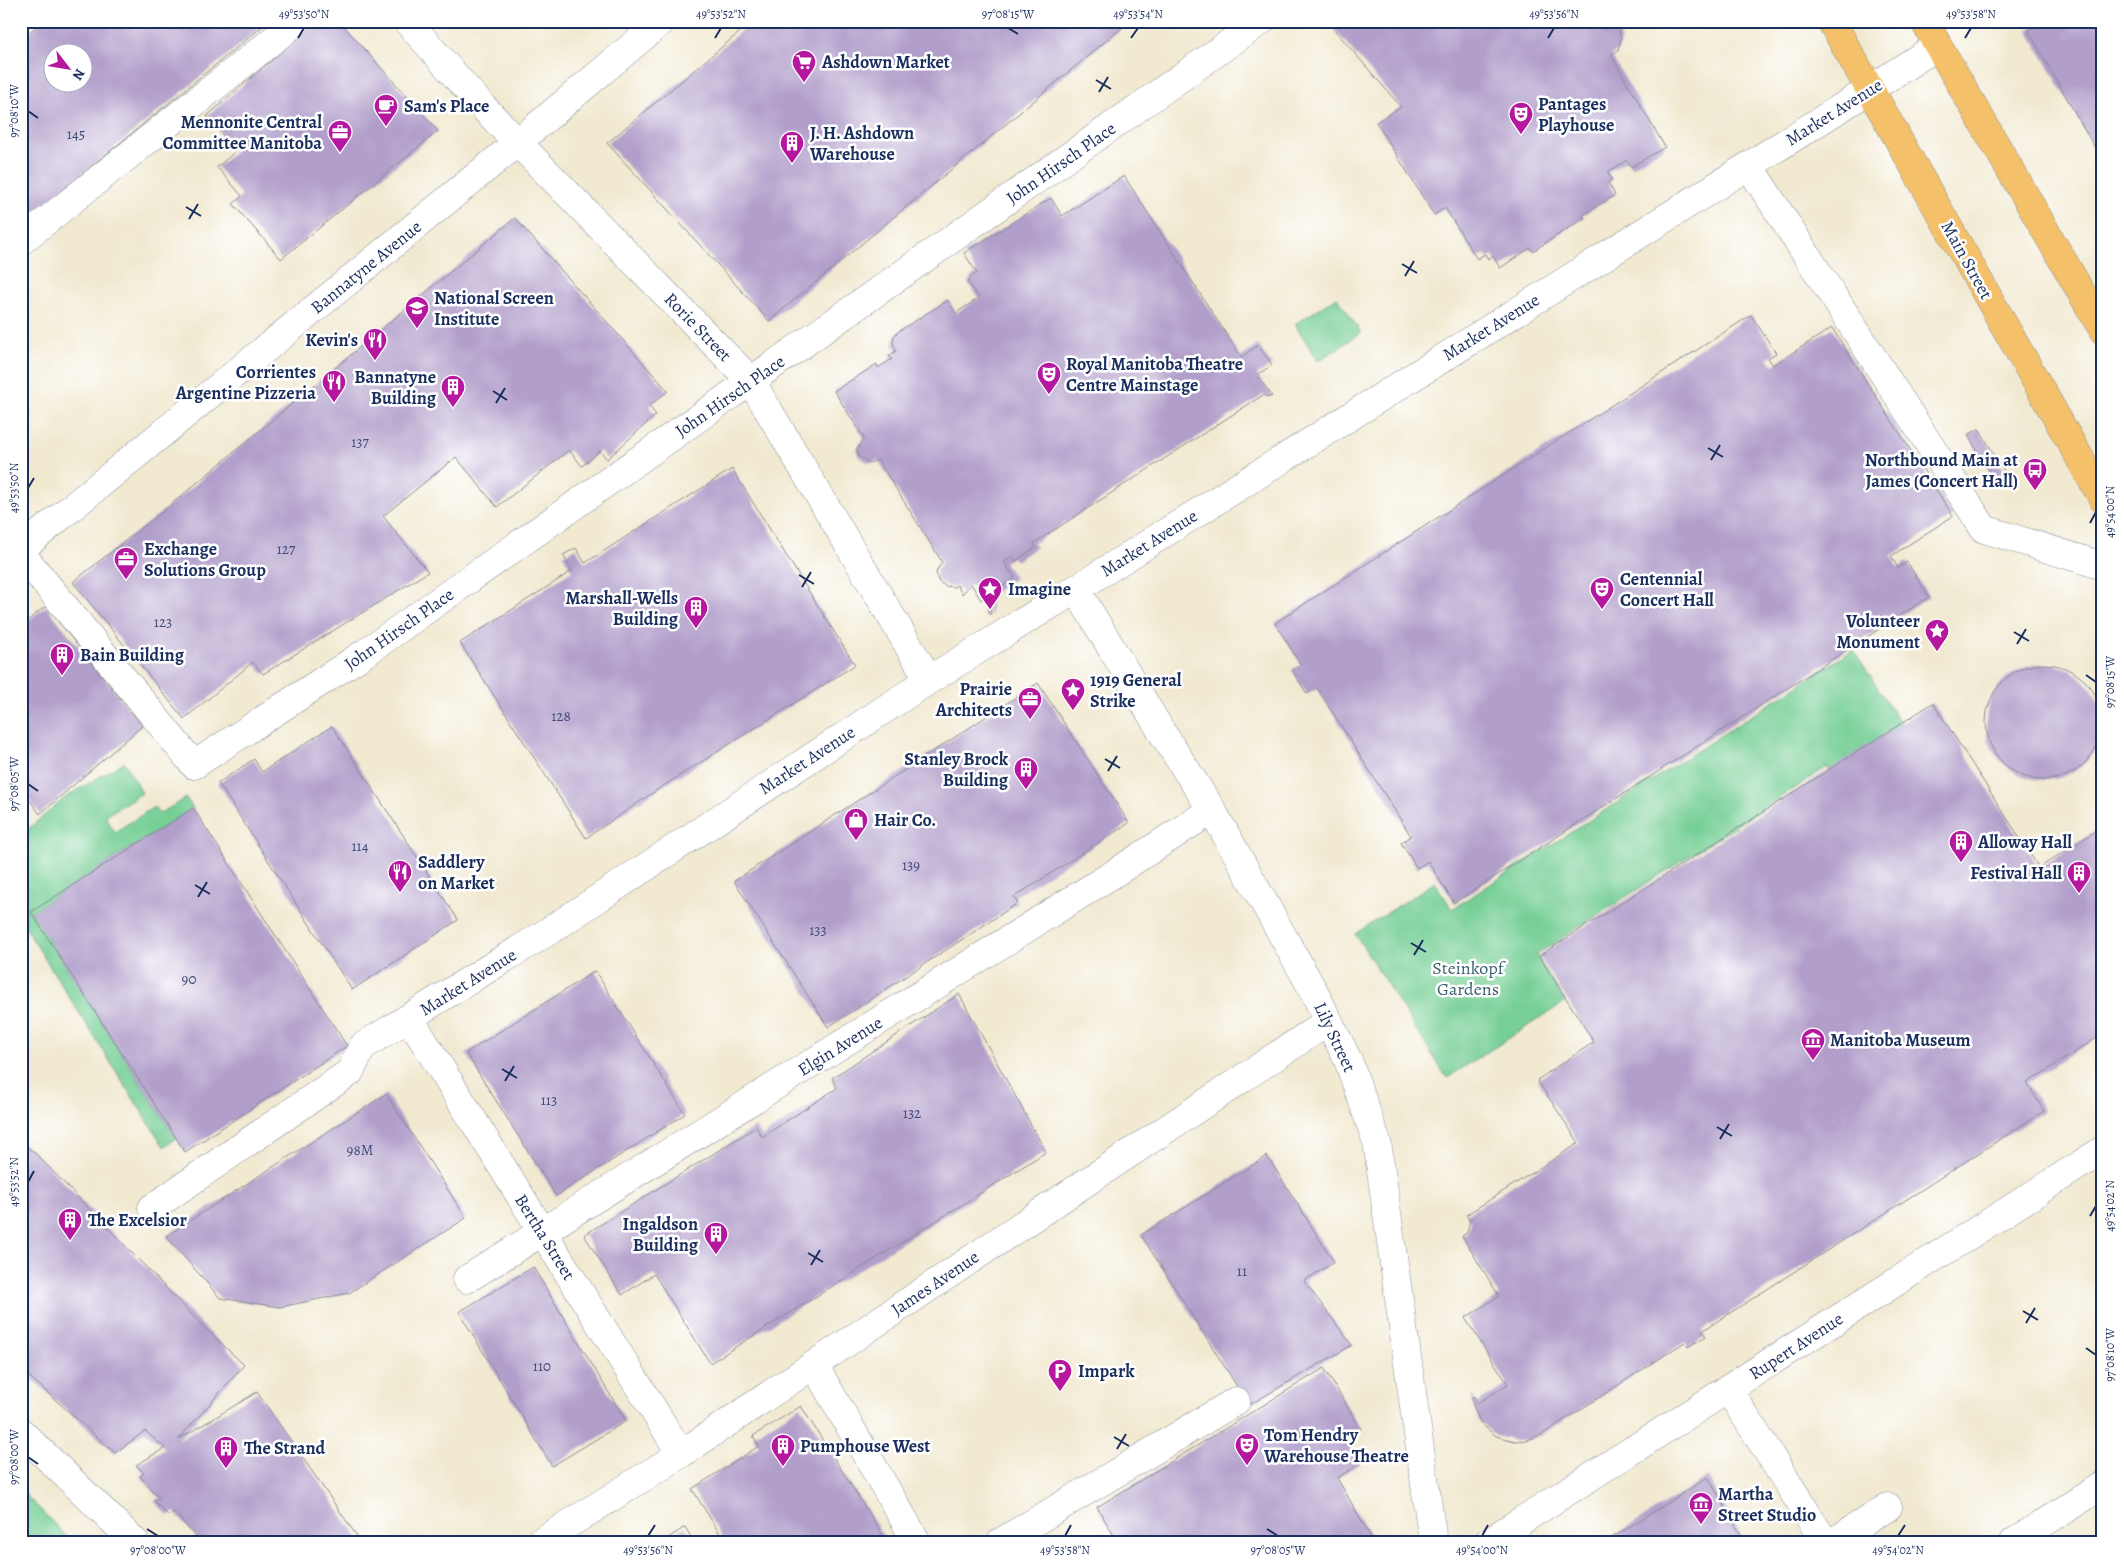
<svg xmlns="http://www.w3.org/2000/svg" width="2124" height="1563" viewBox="0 0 2124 1563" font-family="Alegreya,serif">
	<rect width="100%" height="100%" fill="#fff"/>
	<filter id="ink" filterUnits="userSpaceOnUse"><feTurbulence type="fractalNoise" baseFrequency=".02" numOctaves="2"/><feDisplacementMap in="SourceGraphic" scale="10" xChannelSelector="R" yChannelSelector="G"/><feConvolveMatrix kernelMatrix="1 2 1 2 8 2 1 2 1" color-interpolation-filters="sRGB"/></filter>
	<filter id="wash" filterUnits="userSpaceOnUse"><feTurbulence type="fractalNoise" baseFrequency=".0096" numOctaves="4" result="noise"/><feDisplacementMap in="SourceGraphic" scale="20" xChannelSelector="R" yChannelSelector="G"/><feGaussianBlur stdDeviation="1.12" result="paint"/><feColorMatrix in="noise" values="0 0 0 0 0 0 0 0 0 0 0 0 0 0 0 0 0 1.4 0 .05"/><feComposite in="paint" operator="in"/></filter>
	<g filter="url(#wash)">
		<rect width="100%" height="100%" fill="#f1e9d0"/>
		<path fill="#76cf95" stroke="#487f7a" d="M1337 297 1361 333 1318 361 1295 324Z
			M1853 650 1909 736 1837 782 1827 767 1536 955 1565 1002 1447 1078 1355 934 1435 882 1452 909Z
			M124 762 142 793 105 816 115 832 154 807 159 814 186 798 193 808 31 912 176 1138 164 1147 21 921V835L66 797Z
			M21 1490 72 1542H21Z"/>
		<g id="blocks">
			<path fill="#b19eca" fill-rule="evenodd" d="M43 21H269L21 224V39ZM52 52H82V82H52Z
				M317 21H339L438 131 281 259 233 204 242 196 217 167 236 151 207 116Z
				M753 21H1130L769 321 607 143Z
				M1327 21H1592L1593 24 1608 21 1618 27 1621 38 1618 50 1611 55 1665 147 1631 167 1627 160 1608 172 1612 180 1608 182 1615 195 1583 215 1584 218 1533 251 1530 248 1500 268 1493 256 1488 259 1485 254 1477 259 1445 208 1434 215 1376 122 1401 107Z
				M2043 21H2103V162L2028 30Z
				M1124 176 1241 357 1258 345 1272 365 1257 375 1272 396 1269 397 1263 395 1034 543 1036 547 1016 561 1013 557 1004 562 1015 578 990 595 991 614H989L988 595 981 600 971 584 962 594 957 585 954 587 945 586 938 581 936 572 942 562 878 460 869 463 858 456 857 449 864 438 834 391 877 364 878 368 892 359 889 356 896 351 893 343 894 336 899 331 948 300 956 313 979 298 968 283 971 277 977 273 964 253 1051 198 1062 216Z
				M515 218 668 391 649 406 656 415 607 459 600 451 582 466 569 450 497 507 456 457 383 516 428 572 263 674 253 662 184 719 73 582 168 507Z
				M1751 315 1776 353 1768 358 1773 365 1832 328 1953 516 1891 556 1898 568 1907 562 1929 597 1454 903 1428 861 1417 868 1401 843 1411 836 1317 688 1307 694 1292 670 1301 665 1275 623Z
				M1979 429 2006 474 1995 481 1968 435Z
				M732 469 855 665 660 788 586 838 460 643 572 571 563 555 576 548 585 563Z
				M46 606 142 726 40 814 21 788V626Z
				M1986 722a58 58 0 1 1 116 0a58 58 0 1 1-116 0Z
				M1038 683 1129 823 1014 897 1018 903 828 1027 734 881Z
				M1933 703 2039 868 2103 826V1034L2027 1083 2044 1111 1702 1331 1706 1336 1688 1347 1685 1342 1541 1435 1527 1440 1515 1441 1496 1436 1480 1423 1473 1405 1472 1397H1475L1476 1404 1508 1384 1465 1318 1499 1296 1462 1236 1467 1233 1470 1220 1466 1215 1579 1143 1537 1080 1594 1042 1539 956Z
				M332 726 458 920 352 990 218 783 254 759 262 772Z
				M193 808 347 1046 185 1152 31 912Z
				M595 971 685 1114 556 1196 466 1053Z
				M959 994 1046 1152 710 1363 654 1274 622 1295 584 1235 756 1127 762 1137 837 1088 832 1078Z
				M386 1094 466 1218 349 1293 280 1307 220 1298 166 1236Z
				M21 1142 36 1154 204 1327 244 1365 178 1440 257 1392 361 1542H190L196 1537 174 1512 169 1516 154 1501 159 1498 140 1476 144 1473 136 1465 165 1448 145 1431 115 1453 21 1369Z
				M1267 1156 1334 1262 1304 1281 1352 1345 1249 1405 1141 1235Z
				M533 1267 626 1421 552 1466 459 1312Z
				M1324 1368 1361 1429 1345 1438 1361 1463 1337 1478 1374 1542H1118L1097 1507Z
				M801 1406 887 1542H725L692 1489 759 1446 753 1436Z
				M1708 1477 1745 1542H1605L1658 1509Z
				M685 1527 694 1542H662Z"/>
		</g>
	</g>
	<g filter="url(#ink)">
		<use href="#blocks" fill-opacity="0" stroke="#868c97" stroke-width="1"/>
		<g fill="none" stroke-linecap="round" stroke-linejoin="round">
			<defs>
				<path id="minor" d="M407 21 482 106 751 381 929 680
					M1749 166 1984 529 2103 566
					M21 241 297 21
					M21 549 518 142 662 21
					M21 553 194 765 365 653 1261 21
					M1076 589 1163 734 1212 810 1312 988 1348 1060 1377 1142 1433 1542
					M410 1019 681 1454
					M152 1208 350 1072 363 1046 549 931 929 680 1076 589 1869 90 1937 46
					M467 1279 1118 871 1212 810
					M814 1365 917 1542
					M1728 1389 1825 1542
					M21 1432 135 1542
					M540 1542 681 1454 1037 1215 1329 1021
					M1001 1542 1236 1401
					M1488 1542 2103 1150
					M1833 1542 1888 1507
					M2014 1542 2103 1485"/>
				<path id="major" d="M1831 21 2103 499
					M1924 21 2103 330"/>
			</defs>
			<use href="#minor" stroke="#868c97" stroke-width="29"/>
			<use href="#major" stroke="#868c97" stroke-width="29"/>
			<use href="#minor" stroke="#fff" stroke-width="28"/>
			<use href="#major" stroke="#f4c16b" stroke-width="28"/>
		</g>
	</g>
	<path fill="none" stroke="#1b2f5e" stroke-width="2" d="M1008 28 1018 34M298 38 304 28M715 38 721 28M1131 38 1138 28M1548 38 1554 28M1965 38 1971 28M1096 80 1111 89M1099 92 1108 77M28 111 38 118M186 207 201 216M189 219 198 204M1402 264 1417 273M1405 276 1414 261M493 391 507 400M496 403 505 388M1708 448 1723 457M1711 460 1720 445M28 488 34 478M2090 523 2096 512M799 575 814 584M802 587 811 572M2014 632 2029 641M2017 644 2026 629M2086 675 2096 682M1105 759 1120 768M1108 771 1117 756M28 784 38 791M195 885 210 894M198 897 207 882M1411 943 1426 952M1414 955 1423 940M502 1069 517 1078M505 1081 514 1066M1717 1127 1732 1136M1720 1139 1729 1124M28 1182 34 1171M2090 1216 2096 1206M808 1253 823 1262M811 1265 820 1250M2023 1311 2038 1320M2026 1323 2035 1308M2086 1348 2096 1355M1114 1437 1129 1446M1117 1449 1126 1434M28 1457 38 1464M147 1529 158 1536M1267 1529 1278 1536M648 1536 655 1525M1065 1536 1071 1525M1482 1536 1488 1525M1898 1536 1905 1525"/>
	<defs>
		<symbol id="supermarket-pin" viewBox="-11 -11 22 30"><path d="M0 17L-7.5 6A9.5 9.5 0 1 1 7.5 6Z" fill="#b5179e" stroke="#fff"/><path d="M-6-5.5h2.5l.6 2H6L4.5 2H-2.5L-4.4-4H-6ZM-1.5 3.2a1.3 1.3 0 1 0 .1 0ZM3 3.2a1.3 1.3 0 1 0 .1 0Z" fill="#fff"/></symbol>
		<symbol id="cafe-pin" viewBox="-11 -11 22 30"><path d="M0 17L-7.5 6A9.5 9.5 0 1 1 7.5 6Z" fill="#b5179e" stroke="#fff"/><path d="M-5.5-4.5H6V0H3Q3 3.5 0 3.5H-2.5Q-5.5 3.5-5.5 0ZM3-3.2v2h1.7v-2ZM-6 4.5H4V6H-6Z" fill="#fff"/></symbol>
		<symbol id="theatre-pin" viewBox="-11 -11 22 30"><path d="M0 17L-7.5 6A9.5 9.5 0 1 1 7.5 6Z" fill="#b5179e" stroke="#fff"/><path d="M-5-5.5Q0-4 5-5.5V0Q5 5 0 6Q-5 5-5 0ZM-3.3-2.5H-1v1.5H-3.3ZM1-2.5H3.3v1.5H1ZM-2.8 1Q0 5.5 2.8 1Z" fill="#fff"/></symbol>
		<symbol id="office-pin" viewBox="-11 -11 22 30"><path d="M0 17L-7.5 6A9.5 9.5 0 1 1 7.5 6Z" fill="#b5179e" stroke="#fff"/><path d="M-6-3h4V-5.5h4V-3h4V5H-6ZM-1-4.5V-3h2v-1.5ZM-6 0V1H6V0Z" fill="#fff"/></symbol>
		<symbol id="building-pin" viewBox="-11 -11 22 30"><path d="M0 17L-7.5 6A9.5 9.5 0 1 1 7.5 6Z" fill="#b5179e" stroke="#fff"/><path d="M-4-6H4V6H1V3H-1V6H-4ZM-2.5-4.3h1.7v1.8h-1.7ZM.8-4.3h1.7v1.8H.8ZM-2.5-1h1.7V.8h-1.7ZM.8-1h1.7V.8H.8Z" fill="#fff"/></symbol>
		<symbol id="university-pin" viewBox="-11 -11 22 30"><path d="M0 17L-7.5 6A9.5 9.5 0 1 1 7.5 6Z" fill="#b5179e" stroke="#fff"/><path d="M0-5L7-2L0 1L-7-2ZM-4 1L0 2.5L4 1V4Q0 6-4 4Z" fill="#fff"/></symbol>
		<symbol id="restaurant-pin" viewBox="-11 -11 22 30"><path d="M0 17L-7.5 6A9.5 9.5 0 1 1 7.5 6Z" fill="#b5179e" stroke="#fff"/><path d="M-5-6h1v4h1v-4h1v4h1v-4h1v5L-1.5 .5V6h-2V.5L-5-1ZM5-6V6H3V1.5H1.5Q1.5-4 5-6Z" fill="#fff"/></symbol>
		<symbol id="bus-pin" viewBox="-11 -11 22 30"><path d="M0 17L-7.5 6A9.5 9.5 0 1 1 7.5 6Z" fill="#b5179e" stroke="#fff"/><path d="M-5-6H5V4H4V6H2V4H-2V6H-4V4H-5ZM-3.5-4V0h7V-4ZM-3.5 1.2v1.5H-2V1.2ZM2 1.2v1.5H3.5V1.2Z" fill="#fff"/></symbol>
		<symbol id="sight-pin" viewBox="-11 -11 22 30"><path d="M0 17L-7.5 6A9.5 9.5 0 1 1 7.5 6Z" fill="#b5179e" stroke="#fff"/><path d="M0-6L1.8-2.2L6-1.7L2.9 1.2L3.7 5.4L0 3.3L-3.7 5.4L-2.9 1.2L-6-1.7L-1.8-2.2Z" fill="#fff"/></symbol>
		<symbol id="shop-pin" viewBox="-11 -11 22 30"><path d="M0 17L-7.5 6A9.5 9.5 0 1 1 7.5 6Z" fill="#b5179e" stroke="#fff"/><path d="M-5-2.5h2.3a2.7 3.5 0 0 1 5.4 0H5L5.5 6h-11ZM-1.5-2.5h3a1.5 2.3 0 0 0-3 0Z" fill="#fff"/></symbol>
		<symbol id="museum-pin" viewBox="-11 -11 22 30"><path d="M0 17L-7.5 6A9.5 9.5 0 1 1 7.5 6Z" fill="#b5179e" stroke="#fff"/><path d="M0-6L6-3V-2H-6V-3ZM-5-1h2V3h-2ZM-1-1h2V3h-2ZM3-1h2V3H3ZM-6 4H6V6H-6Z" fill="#fff"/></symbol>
		<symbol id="parking-pin" viewBox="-11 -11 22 30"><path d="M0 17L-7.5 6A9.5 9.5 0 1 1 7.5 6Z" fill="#b5179e" stroke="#fff"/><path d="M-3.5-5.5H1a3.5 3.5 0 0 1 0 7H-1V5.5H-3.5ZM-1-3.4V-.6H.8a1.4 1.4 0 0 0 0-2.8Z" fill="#fff"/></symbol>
	</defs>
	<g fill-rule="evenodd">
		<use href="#supermarket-pin" x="790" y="48" width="28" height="38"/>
		<use href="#cafe-pin" x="372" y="92" width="28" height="38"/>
		<use href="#theatre-pin" x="1507" y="100" width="28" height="38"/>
		<use href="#office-pin" x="326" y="118" width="28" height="38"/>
		<use href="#building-pin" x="778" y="129" width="28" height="38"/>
		<use href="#university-pin" x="403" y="294" width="28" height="38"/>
		<use href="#restaurant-pin" x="361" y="326" width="28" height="38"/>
		<use href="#theatre-pin" x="1035" y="360" width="28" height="38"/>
		<use href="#restaurant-pin" x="320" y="368" width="28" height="38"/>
		<use href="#building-pin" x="439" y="373" width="28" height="38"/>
		<use href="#bus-pin" x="2021" y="456" width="28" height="38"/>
		<use href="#office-pin" x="112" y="545" width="28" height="38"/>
		<use href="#sight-pin" x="976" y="575" width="28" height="38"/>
		<use href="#theatre-pin" x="1588" y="575" width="28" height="38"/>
		<use href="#building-pin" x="682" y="594" width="28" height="38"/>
		<use href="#sight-pin" x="1923" y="617" width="28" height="38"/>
		<use href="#building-pin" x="48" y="641" width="28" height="38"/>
		<use href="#sight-pin" x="1059" y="676" width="28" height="38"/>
		<use href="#office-pin" x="1016" y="685" width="28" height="38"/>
		<use href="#building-pin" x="1012" y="755" width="28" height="38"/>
		<use href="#shop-pin" x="842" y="806" width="28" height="38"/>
		<use href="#building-pin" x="1947" y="828" width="28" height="38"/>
		<use href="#restaurant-pin" x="386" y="858" width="28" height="38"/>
		<use href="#building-pin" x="2065" y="859" width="28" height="38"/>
		<use href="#museum-pin" x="1799" y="1026" width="28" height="38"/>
		<use href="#building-pin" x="56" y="1206" width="28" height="38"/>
		<use href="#building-pin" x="702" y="1220" width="28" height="38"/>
		<use href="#parking-pin" x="1046" y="1357" width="28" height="38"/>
		<use href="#theatre-pin" x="1233" y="1431" width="28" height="38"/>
		<use href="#building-pin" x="769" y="1432" width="28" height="38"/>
		<use href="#building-pin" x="212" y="1434" width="28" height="38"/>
		<use href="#museum-pin" x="1687" y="1490" width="28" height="38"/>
	</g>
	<g text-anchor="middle" stroke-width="5" stroke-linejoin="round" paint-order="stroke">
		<g font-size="15" fill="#404b79">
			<text x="76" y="139">145</text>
			<text x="360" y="447">137</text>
			<text x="286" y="554">127</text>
			<text x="163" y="627">123</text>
			<text x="561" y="721">128</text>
			<text x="360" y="851">114</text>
			<text x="911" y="870">139</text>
			<text x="818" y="935">133</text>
			<text x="189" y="984">90</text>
			<text x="549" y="1105">113</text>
			<text x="912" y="1118">132</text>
			<text x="360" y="1155">98M</text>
			<text x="1242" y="1276">11</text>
			<text x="542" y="1371">110</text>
		</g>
		<g font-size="18" font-weight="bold" fill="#1b2f5e" stroke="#fff" text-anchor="start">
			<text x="822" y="68">Ashdown Market</text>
			<text x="1538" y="110">Pantages<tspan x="1538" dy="21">Playhouse</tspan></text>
			<text x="404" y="112">Sam's Place</text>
			<text x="322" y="128" text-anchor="end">Mennonite Central<tspan x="322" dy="21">Committee Manitoba</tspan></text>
			<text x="810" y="139">J. H. Ashdown<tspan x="810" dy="21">Warehouse</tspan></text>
			<text x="434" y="304">National Screen<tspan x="434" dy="21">Institute</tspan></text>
			<text x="358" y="346" text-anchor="end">Kevin's</text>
			<text x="1066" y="370">Royal Manitoba Theatre<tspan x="1066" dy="21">Centre Mainstage</tspan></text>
			<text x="316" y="378" text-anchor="end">Corrientes<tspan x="316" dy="21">Argentine Pizzeria</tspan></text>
			<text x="436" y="383" text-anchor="end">Bannatyne<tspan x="436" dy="21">Building</tspan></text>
			<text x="2018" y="466" text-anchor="end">Northbound Main at<tspan x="2018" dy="21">James (Concert Hall)</tspan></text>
			<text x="144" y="555">Exchange<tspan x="144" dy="21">Solutions Group</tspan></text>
			<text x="1620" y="585">Centennial<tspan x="1620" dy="21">Concert Hall</tspan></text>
			<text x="1008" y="595">Imagine</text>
			<text x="678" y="604" text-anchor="end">Marshall-Wells<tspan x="678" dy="21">Building</tspan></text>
			<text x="1920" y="627" text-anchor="end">Volunteer<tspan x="1920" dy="21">Monument</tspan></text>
			<text x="80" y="661">Bain Building</text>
			<text x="1090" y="686">1919 General<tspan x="1090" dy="21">Strike</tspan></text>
			<text x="1012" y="695" text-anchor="end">Prairie<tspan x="1012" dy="21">Architects</tspan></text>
			<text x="1008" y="765" text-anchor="end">Stanley Brock<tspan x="1008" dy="21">Building</tspan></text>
			<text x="874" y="826">Hair Co.</text>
			<text x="1978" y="848">Alloway Hall</text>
			<text x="418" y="868">Saddlery<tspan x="418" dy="21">on Market</tspan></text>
			<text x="2062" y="879" text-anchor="end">Festival Hall</text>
			<text x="1830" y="1046">Manitoba Museum</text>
			<text x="88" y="1226">The Excelsior</text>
			<text x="698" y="1230" text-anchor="end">Ingaldson<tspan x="698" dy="21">Building</tspan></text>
			<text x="1078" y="1377">Impark</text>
			<text x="1264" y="1441">Tom Hendry<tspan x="1264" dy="21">Warehouse Theatre</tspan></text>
			<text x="800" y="1452">Pumphouse West</text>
			<text x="244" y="1454">The Strand</text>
			<text x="1718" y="1500">Martha<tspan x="1718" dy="21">Street Studio</tspan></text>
		</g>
		<g font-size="18" fill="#1b2f5e" stroke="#fff">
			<text transform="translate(1834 112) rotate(-32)" y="6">Market Avenue</text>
			<text transform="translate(1061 163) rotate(-35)" y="6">John Hirsch Place</text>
			<text transform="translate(1967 260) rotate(61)" y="6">Main Street</text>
			<text transform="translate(366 267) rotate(-39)" y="6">Bannatyne Avenue</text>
			<text transform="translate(698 327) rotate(46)" y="6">Rorie Street</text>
			<text transform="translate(1491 327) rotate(-32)" y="6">Market Avenue</text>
			<text transform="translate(730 396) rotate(-35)" y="6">John Hirsch Place</text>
			<text transform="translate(1149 543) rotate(-32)" y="6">Market Avenue</text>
			<text transform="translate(399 629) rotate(-35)" y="6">John Hirsch Place</text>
			<text transform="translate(807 760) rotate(-33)" y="6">Market Avenue</text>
			<text transform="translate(468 982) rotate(-32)" y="6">Market Avenue</text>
			<text transform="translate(1335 1037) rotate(65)" y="6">Lily Street</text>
			<text transform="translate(840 1046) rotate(-32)" y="6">Elgin Avenue</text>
			<text transform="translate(545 1237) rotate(58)" y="6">Bertha Street</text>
			<text transform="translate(935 1283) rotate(-34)" y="6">James Avenue</text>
			<text transform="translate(1796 1346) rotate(-33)" y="6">Rupert Avenue</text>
		</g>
		<g font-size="18" fill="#365f6e" stroke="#fff">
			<text x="1468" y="974">Steinkopf<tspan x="1468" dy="21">Gardens</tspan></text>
		</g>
	</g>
	<rect width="2124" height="1563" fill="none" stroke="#fff" stroke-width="55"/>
	<g transform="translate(68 68) rotate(121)"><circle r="24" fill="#ffffff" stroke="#a4acbf"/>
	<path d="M0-4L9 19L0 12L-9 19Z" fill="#b5179e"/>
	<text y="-8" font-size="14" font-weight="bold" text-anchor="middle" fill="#1b2f5e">N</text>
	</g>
	<rect x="28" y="28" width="2068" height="1508" fill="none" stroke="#1b2f5e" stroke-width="2"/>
	<g font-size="12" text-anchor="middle" fill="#1b2f5e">
		<text x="304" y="18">49°53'50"N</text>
		<text x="721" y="18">49°53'52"N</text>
		<text x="1008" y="18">97°08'15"W</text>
		<text x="1138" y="18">49°53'54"N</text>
		<text x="1554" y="18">49°53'56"N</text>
		<text x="1971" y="18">49°53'58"N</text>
		<text transform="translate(14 111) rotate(-90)" y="4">97°08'10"W</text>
		<text transform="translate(14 488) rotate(-90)" y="4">49°53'50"N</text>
		<text transform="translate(2110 512) rotate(-90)" y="4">49°54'00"N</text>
		<text transform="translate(2110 682) rotate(-90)" y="4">97°08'15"W</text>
		<text transform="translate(14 784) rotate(-90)" y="4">97°08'05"W</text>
		<text transform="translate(14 1182) rotate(-90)" y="4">49°53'52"N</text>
		<text transform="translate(2110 1206) rotate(-90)" y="4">49°54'02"N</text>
		<text transform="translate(2110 1355) rotate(-90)" y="4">97°08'10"W</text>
		<text transform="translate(14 1457) rotate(-90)" y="4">97°08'00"W</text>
		<text x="158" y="1554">97°08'00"W</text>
		<text x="648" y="1554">49°53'56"N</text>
		<text x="1065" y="1554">49°53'58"N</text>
		<text x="1278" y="1554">97°08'05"W</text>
		<text x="1482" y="1554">49°54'00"N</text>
		<text x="1898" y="1554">49°54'02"N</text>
	</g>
</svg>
